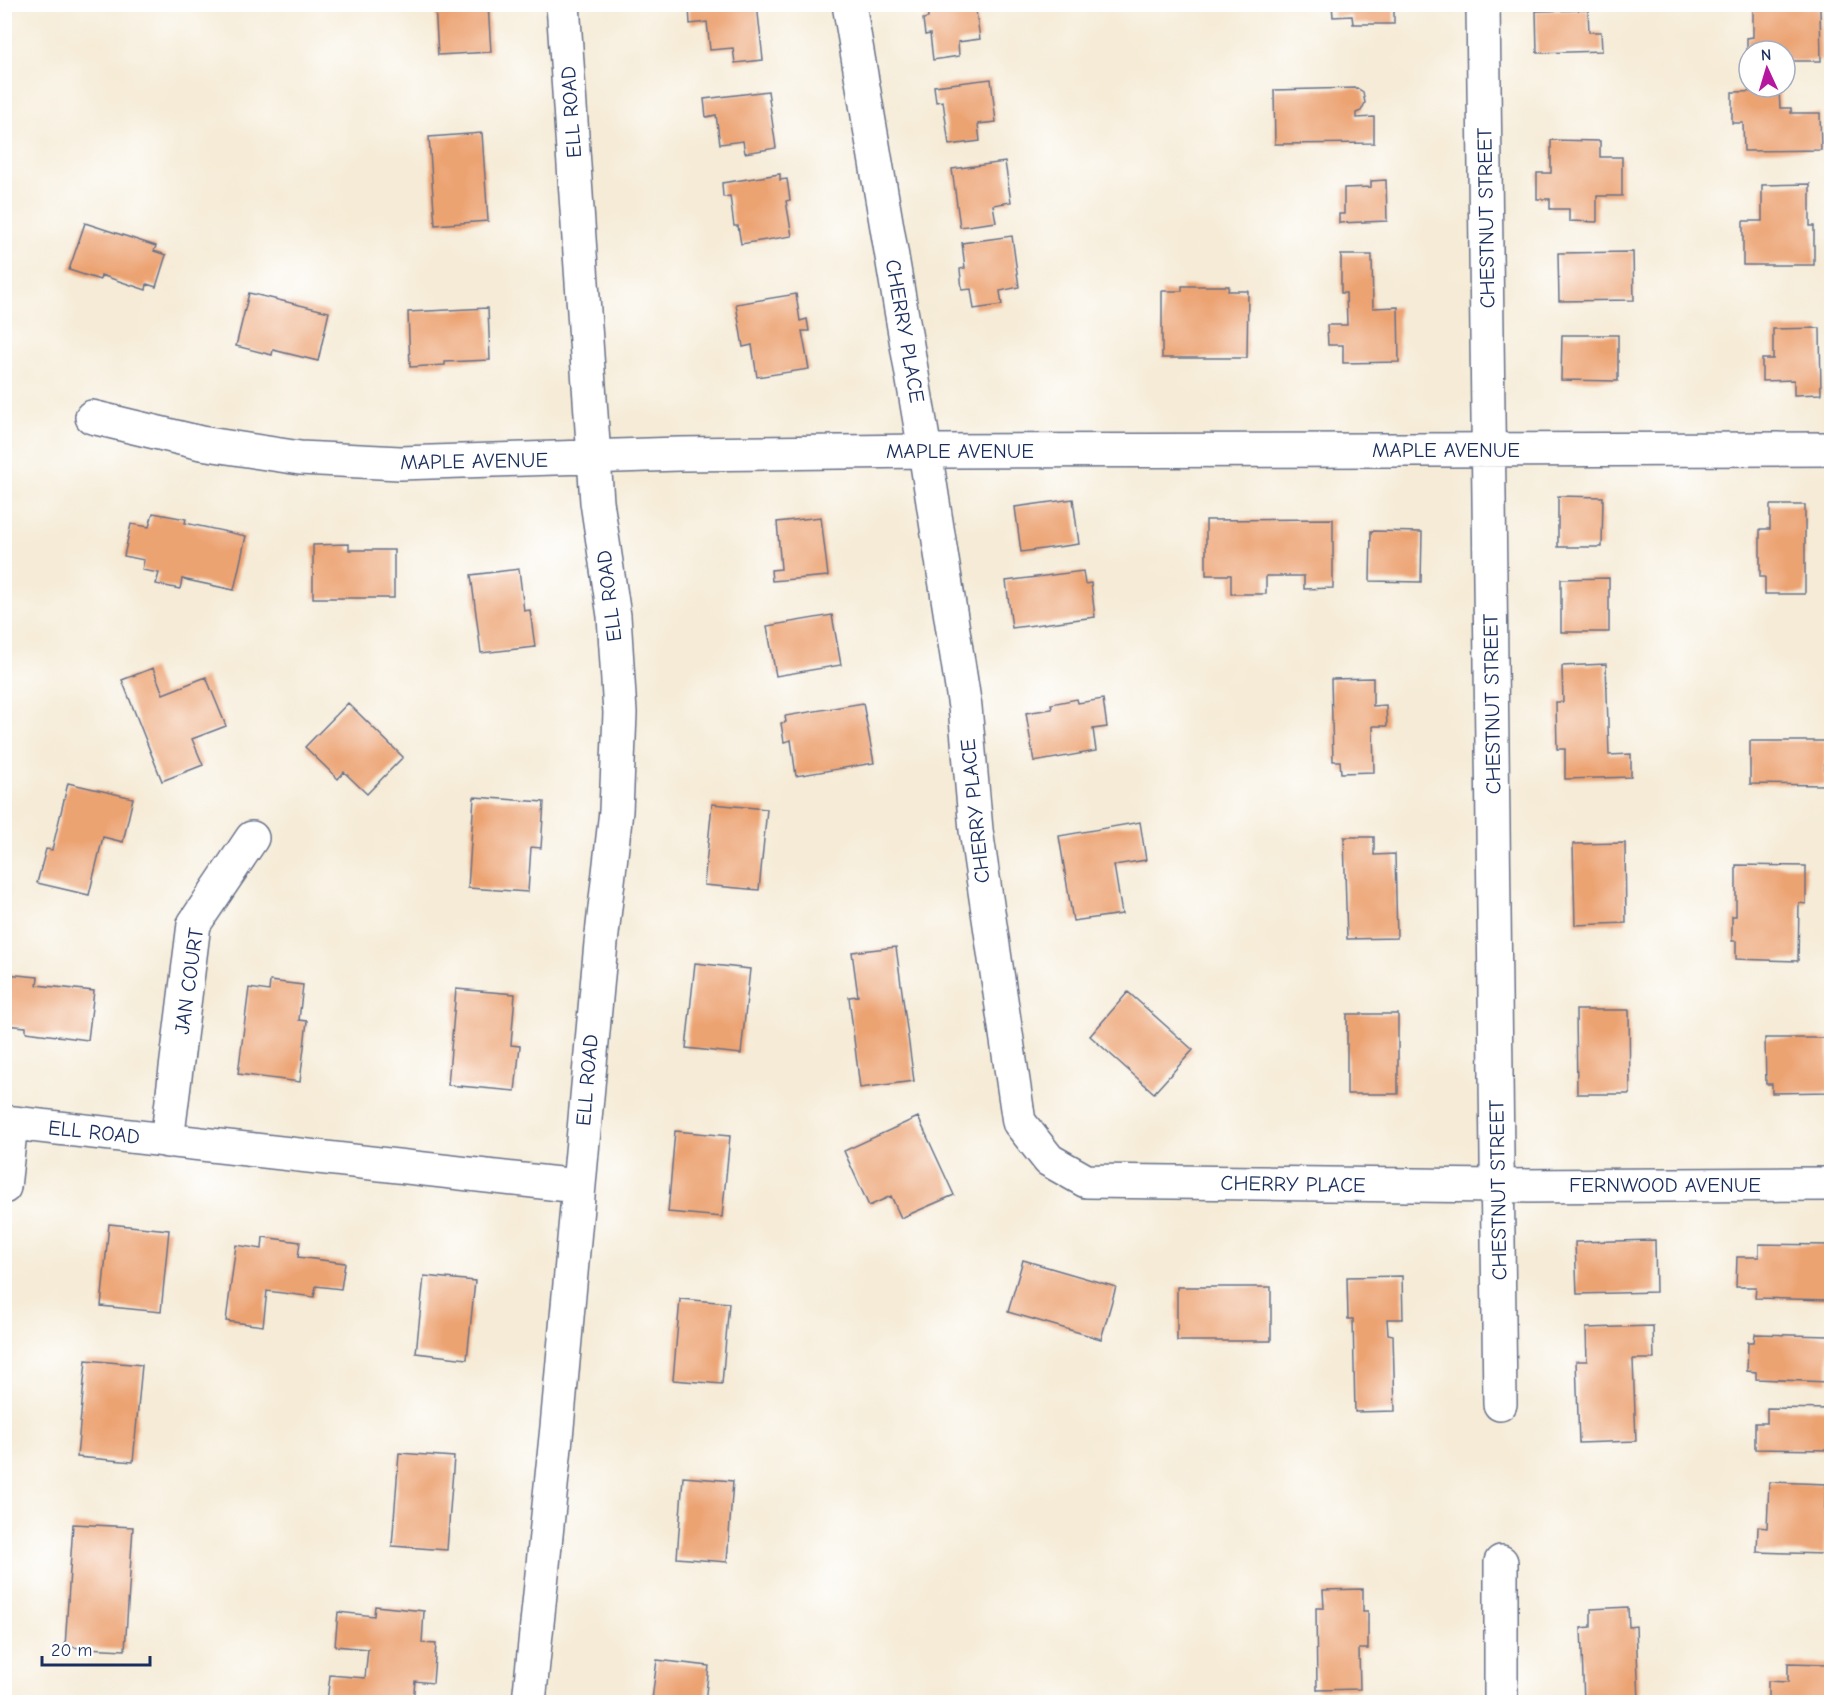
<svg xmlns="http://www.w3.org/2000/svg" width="1836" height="1707" viewBox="0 0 1836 1707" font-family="'Comic Neue',sans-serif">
	<rect width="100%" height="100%" fill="#fff"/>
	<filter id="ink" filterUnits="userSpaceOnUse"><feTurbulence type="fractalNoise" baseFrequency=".0167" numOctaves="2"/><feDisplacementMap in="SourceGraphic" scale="12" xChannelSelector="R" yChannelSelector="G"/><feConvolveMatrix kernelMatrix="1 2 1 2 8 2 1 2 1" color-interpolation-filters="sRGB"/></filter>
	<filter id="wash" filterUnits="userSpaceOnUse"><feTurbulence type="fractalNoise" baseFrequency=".008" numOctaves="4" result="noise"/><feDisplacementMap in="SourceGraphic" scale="24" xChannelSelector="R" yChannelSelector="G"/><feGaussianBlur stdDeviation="1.35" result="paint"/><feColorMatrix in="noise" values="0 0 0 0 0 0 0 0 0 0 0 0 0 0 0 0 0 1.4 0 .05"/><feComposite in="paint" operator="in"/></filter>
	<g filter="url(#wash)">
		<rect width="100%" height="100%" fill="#f5ebd6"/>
		<g id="blocks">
			<path fill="#eca372" d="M435 4H488L491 52 438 55Z
				M723 4H757L763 60 735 63 733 48 710 50 707 22 690 24 689 8Z
				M927 4H975L980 39 958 42 959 56 933 60 930 34 925 35 923 19 928 18Z
				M1332 4H1394V24H1353L1352 16 1333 17Z
				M1820 7 1821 61H1785V51H1747V38L1753 37V8Z
				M1588 10 1589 32H1601L1602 51 1537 53 1536 11Z
				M991 79 996 122 978 124 980 141 949 145 943 101 936 102 934 86Z
				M1357 88 1363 92 1365 103 1361 111 1356 113V118L1374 117V143L1275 144 1274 90Z
				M768 91 776 148 745 153 743 141 720 144 716 115 706 117 704 99Z
				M1779 91 1780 108H1791V113H1820L1821 150 1744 151 1743 123H1732V92Z
				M482 133 488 221 435 225 429 137Z
				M1551 140 1600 141V157H1622V196H1597V222L1569 221V209H1550V199H1537V173H1551Z
				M1005 162 1011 202 993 205 996 222 960 227 952 169Z
				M780 174V180L787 179 790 200 786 201 792 236 741 244 738 226H734L730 196 723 197 722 183Z
				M1386 180 1387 221 1339 223V214H1344V188L1371 187V181Z
				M1810 184V226H1814V265H1743V221H1762V185Z
				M85 223 156 246 154 251 166 255 156 287 147 284 146 290 101 275 100 280 69 270Z
				M1012 236 1019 287 1000 291 1002 305 974 309 971 289 962 290 960 269 965 268 962 243Z
				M1633 252 1634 300 1559 301 1558 253Z
				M1341 255H1372L1373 308 1398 307 1399 362 1343 363V345H1328L1327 325H1347L1346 293H1341Z
				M1182 286H1229L1228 291H1248L1247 358H1162V291H1182Z
				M249 293 329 312 318 361 273 350 272 355 236 346Z
				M796 294 800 321 807 319 809 331H802L809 369 757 377 752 345 743 347 736 304Z
				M488 308 490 360 445 362V365L410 367 408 312Z
				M1820 328 1821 394 1794 395V380L1762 381V359H1773V329Z
				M1562 335H1618V381L1561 380Z
				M1558 496 1603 497 1602 547H1558Z
				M1073 499 1079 544 1021 552 1015 507Z
				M1770 505H1805V594H1765V577H1760V529H1770Z
				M153 513 186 519 185 523 246 536 234 590 182 579 180 589 156 584 159 573 142 570 144 560 124 556 131 524 149 527Z
				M821 517 828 576 772 581 771 570 781 569 777 522Z
				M1333 519V588L1304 589V576H1266V594H1231V575H1206V520Z
				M1371 531 1422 532 1421 582 1370 581Z
				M349 544V550H394V598H313V545Z
				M519 569 524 611 530 610 535 647 481 653 471 575Z
				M1083 571 1085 584 1091 583 1095 617 1012 628 1006 581Z
				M1609 578V632H1561V579Z
				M832 615 841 665 776 676 767 626Z
				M1606 664 1609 755 1631 754V777L1565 779V749H1557L1556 702H1563L1562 666Z
				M153 668 163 694 206 677 226 726 192 739 203 765 162 781 122 680Z
				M1373 678V706L1386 705 1387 726H1373L1374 772 1341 773 1340 761H1333L1331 679Z
				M1077 699 1078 703 1103 699 1107 727 1093 729 1096 751 1034 762 1026 713 1052 709 1051 704Z
				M348 703 403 757 367 794 344 772 338 779 305 747Z
				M863 703 874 763 796 776 791 740 784 742 781 723 786 722 785 716Z
				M1750 741H1825V785L1750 784Z
				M68 783 133 798 123 842 103 837 89 895 37 883 46 849 52 850Z
				M474 797 544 802 541 848 531 847 528 892 468 888Z
				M712 804 767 809 759 890 704 885Z
				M1140 822 1146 860 1114 865 1122 914 1073 921 1059 836Z
				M1344 837H1374V855L1395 854 1397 938 1347 939Z
				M1625 843 1626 923 1575 925 1573 844Z
				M1736 865 1806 866V904L1799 903 1798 961 1736 959V941H1732V916H1736Z
				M896 947 914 1081 860 1088 849 997 858 996 852 952Z
				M695 963 750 969 741 1054 686 1048Z
				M6 974 38 977 37 985 94 991 88 1040 26 1032V1027L4 1025Z
				M270 981 303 985 299 1020 307 1021 300 1082 238 1074 249 988 269 991Z
				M456 989 515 994 511 1045 520 1046 515 1091 448 1085Z
				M1128 992 1193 1050 1154 1093 1090 1036Z
				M1576 1010H1629L1630 1094H1577Z
				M1347 1014H1398V1094H1347Z
				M1765 1038H1828L1829 1092 1772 1093V1084H1766Z
				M918 1117 954 1195 901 1218 891 1196 869 1206 844 1151Z
				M675 1131 730 1136 722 1217 668 1212Z
				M109 1224 169 1230 161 1312 101 1306Z
				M263 1237 300 1242 298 1257 345 1263 341 1289 316 1286 314 1297 267 1291 263 1326 226 1321 236 1245 262 1249Z
				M1655 1240 1656 1292 1577 1294 1575 1242Z
				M1759 1244 1831 1245 1830 1300 1755 1298 1756 1287H1736L1737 1257H1759Z
				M1023 1260 1116 1287 1101 1339 1008 1312Z
				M424 1276 475 1281 467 1359 416 1353Z
				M1402 1276 1403 1319H1387L1388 1334 1393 1335 1395 1411 1355 1412 1353 1319H1348L1347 1277Z
				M1177 1287H1271V1341H1177Z
				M680 1299 729 1303 722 1384 673 1380Z
				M1653 1326 1654 1359H1633L1636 1441 1579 1443 1576 1361H1587L1586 1328Z
				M1755 1334 1829 1336 1828 1382 1756 1379V1372L1747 1371 1748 1342H1754Z
				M86 1360 142 1365 133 1462 77 1457Z
				M1767 1408 1832 1409V1450L1755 1449V1423H1767Z
				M399 1453 454 1457 447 1550 392 1546Z
				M683 1477 733 1481 727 1562 677 1558Z
				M1769 1482 1826 1484 1825 1508 1832 1509V1520H1825L1824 1554 1757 1552 1758 1527 1767 1528Z
				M73 1524 133 1527 125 1650 65 1647Z
				M1363 1589V1611H1368V1649H1359L1360 1689 1317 1690 1316 1608H1324L1323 1590Z
				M375 1606 424 1611 422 1643 436 1644 433 1683 415 1681 413 1702H327L330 1675 365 1678 368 1649 335 1646 338 1612 374 1616Z
				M1628 1607 1629 1627 1636 1626 1639 1702H1584L1581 1628 1591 1627V1609Z
				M657 1660 709 1666 705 1702H662L652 1700Z
				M1788 1663 1829 1664 1828 1702H1768V1681L1788 1682Z"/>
		</g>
	</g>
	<g filter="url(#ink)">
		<use href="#blocks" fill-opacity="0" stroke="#677188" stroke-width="1.5"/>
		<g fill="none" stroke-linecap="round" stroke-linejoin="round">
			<defs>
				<path id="minor" d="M849 4 925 451 965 707 976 830 1019 1122 1049 1160 1086 1181 1498 1186 1832 1184
					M1483 4 1500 1404
					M92 417 201 443 300 458 400 463 679 454 925 451 1832 449
					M4 1122 577 1186
					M167 1141 194 924 252 838
					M4 1187 11 1123
					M1501 1562V1702
					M529 1702 557 1427 601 943 616 811 620 713 614 616 597 502 563 4"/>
			</defs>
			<use href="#minor" stroke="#677188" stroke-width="36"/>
			<use href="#minor" stroke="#fff" stroke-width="33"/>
		</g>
	</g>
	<g text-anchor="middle" stroke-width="6" stroke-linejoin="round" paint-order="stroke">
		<g font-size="21" fill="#1b2f5e" stroke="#fff">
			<text transform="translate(571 112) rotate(-94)" y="7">ELL ROAD</text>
			<text transform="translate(1486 218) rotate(-91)" y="7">CHESTNUT STREET</text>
			<text transform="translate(905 331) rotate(80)" y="7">CHERRY PLACE</text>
			<text x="1446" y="457">MAPLE AVENUE</text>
			<text x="960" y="458">MAPLE AVENUE</text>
			<text transform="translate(474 461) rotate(-1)" y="7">MAPLE AVENUE</text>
			<text transform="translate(609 596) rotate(-97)" y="7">ELL ROAD</text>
			<text transform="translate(1492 704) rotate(-91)" y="7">CHESTNUT STREET</text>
			<text transform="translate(975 811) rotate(-96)" y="7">CHERRY PLACE</text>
			<text transform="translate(189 981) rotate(-82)" y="7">JAN COURT</text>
			<text transform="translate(587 1080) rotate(-85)" y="7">ELL ROAD</text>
			<text transform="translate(94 1132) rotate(6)" y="7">ELL ROAD</text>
			<text transform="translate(1293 1184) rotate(1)" y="7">CHERRY PLACE</text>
			<text x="1665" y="1192">FERNWOOD AVENUE</text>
			<text transform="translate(1498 1190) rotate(-91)" y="7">CHESTNUT STREET</text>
		</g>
	</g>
	<rect width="1836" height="1707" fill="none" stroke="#fff" stroke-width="24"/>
	<g transform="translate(1767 69) rotate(356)"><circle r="28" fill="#ffffff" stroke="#a4acbf" stroke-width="1.5"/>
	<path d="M0-4.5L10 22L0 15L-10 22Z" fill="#b5179e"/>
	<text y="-9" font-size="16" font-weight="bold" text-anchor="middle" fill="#1b2f5e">N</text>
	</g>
	<path d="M42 1656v9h108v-9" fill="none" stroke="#1b2f5e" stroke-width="3"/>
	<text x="51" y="1656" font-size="18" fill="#1b2f5e" stroke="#ffffff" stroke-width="4.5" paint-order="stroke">20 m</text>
</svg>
